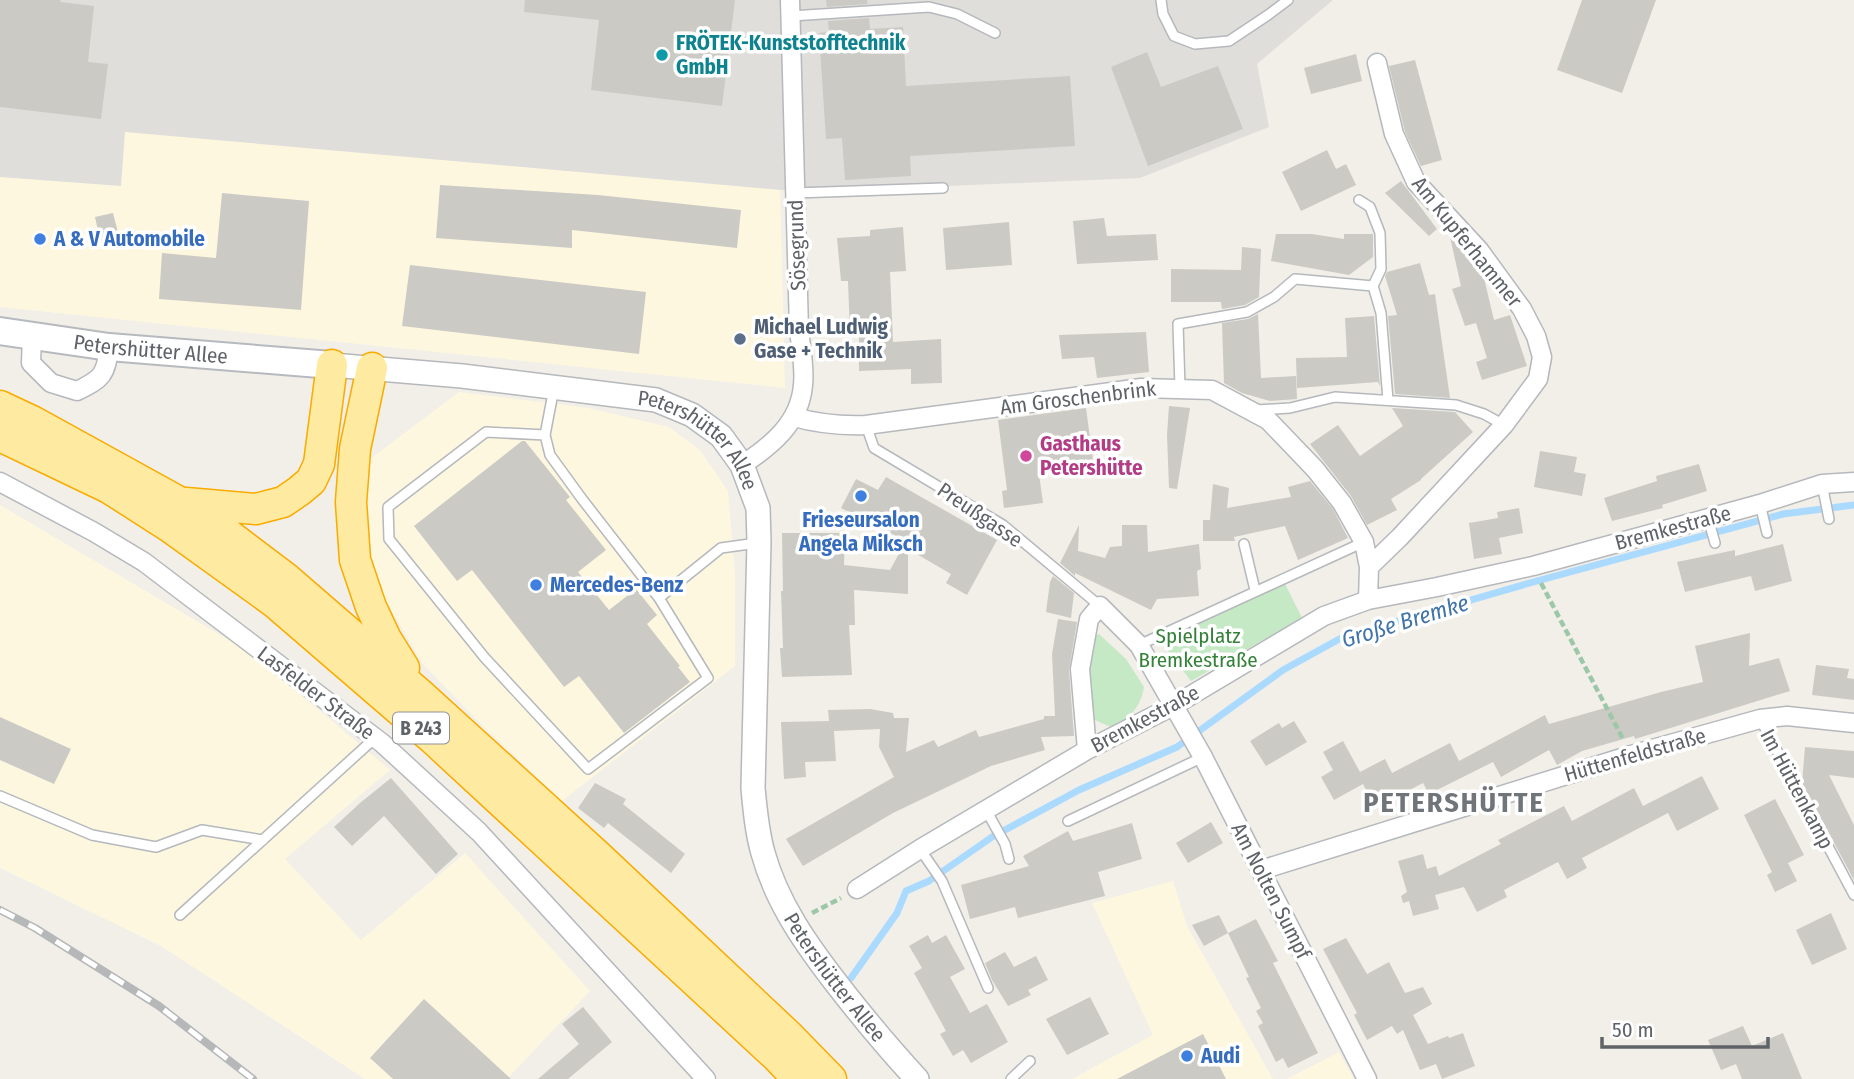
<svg xmlns="http://www.w3.org/2000/svg" width="1854" height="1079" viewBox="0 0 1854 1079" font-family="'Fira Sans Condensed',sans-serif">
	<rect width="100%" height="100%" fill="#f1efe8"/>
	<path fill="#fef7e0" d="M0 119 780 190 785 388 0 307Z
		M459 392 588 408 669 427 700 450 728 491 735 575V666L562 801 484 727 423 664 377 586 362 513 370 459Z
		M0 505 254 655 390 770 285 859 361 940 465 853 590 991 507 1079H365L161 946 0 868Z
		M1173 881 1187 926 1273 1079H1072L1153 1035 1092 903Z
		M1339 1052 1354 1079H1287Z"/>
	<path fill="#e0deda" d="M0 0H1333L1257 64 1269 127 1140 178 805 192 125 132 121 186 0 177Z"/>
	<path fill="#c5e8c5" d="M1284 582 1302 618 1191 681 1159 639Z
		M1099 634 1126 659 1144 687C1140 709 1131 715 1113 728L1095 720 1089 713 1086 655 1093 637Z"/>
	<g fill="none" stroke-linecap="round" stroke-linejoin="round">
		<path stroke="#aadaff" stroke-width="7" d="M851 978 897 913 906 891 929 881 992 837 1079 790 1177 747 1283 670 1343 637 1526 584 1783 514 1854 505"/>
	</g>
	<path fill="#cccac5" d="M0 0H61L60 2 94 6 88 62 108 64 101 119 0 107Z
		M525 0H735L722 106 591 90 599 20 524 12Z
		M826 0H867L868 4 827 7Z
		M1582 0H1656L1622 93 1557 70Z
		M869 18 870 29 903 27 906 86 1070 76 1075 146 910 156 911 176 845 180 842 138 826 139 819 33 829 32 828 21Z
		M1147 52 1161 87 1218 66 1243 129 1148 166 1111 67Z
		M1356 54 1362 81 1311 94 1304 68Z
		M1415 60 1442 160 1421 166 1405 132 1389 66Z
		M1327 150 1336 169 1346 164 1356 185 1301 211 1282 172Z
		M1401 181 1437 229 1429 236 1385 193Z
		M440 185 598 195 741 210 737 248 572 230V248L436 238Z
		M222 193 309 201 301 310 159 299 162 253 216 258Z
		M113 213 120 240 101 244 95 217Z
		M1104 218 1107 236 1156 234 1158 260 1077 264 1073 221Z
		M1009 222 1012 265 946 270 943 228Z
		M903 227 906 271 890 272 893 342 941 339 942 383 911 384V369L859 371V333L850 334 848 281H841L837 238 870 236V230Z
		M1276 234H1312L1344 239V234H1373V257L1349 275 1271 261Z
		M1450 237 1470 257 1483 274 1494 320 1510 315 1527 366 1482 380 1476 362 1487 358 1476 323 1465 326 1452 289 1461 286Z
		M1242 247 1261 249 1259 297 1245 305 1222 309 1221 302H1171V269L1241 270Z
		M1420 263 1429 295 1435 294 1450 398 1395 394 1388 316 1397 315 1385 276 1387 272Z
		M410 265 646 292 639 354 402 326Z
		M1258 314 1261 378 1296 376 1297 399 1270 401 1242 393 1224 383 1222 323 1248 319Z
		M1374 316 1380 386 1378 382 1297 388 1296 358 1347 357 1345 318Z
		M1146 332 1149 372 1097 378 1094 357 1062 359 1059 335Z
		M1169 406 1190 408 1177 489 1169 488 1167 435Z
		M1086 408 1093 460 1038 467 1043 503 1004 508 1002 491 1007 490 998 420Z
		M1392 408 1455 412 1473 432 1421 479V480L1391 499 1397 510 1367 525 1351 496 1310 444 1338 425 1360 456 1403 426Z
		M522 441H525L570 497 566 500 606 550 578 572 609 610 636 589 657 615 647 624 680 666 678 667 690 682 624 733 579 676 564 687 472 570 457 581 414 526Z
		M1540 451 1577 457 1574 472 1586 474 1582 496 1534 487Z
		M1699 464 1707 491 1662 505 1663 508 1612 521 1604 498 1657 481 1656 476Z
		M886 477 997 540 967 595 946 583 951 574 908 549V594L854 590 855 625H849L852 675 782 677 780 648H783L781 591H783L782 533H845L844 565 890 570 906 541 841 508 856 479 878 490Z
		M1310 481 1333 509 1348 538 1298 560 1285 526 1234 537 1235 541H1203V520H1210L1213 484 1229 488 1227 508 1291 497 1288 487Z
		M1519 508 1523 533 1499 538 1502 554 1474 559 1469 523 1498 518 1497 512Z
		M1079 525 1078 551 1105 558 1110 547 1122 546V525H1147L1148 552 1199 544 1201 569 1197 571 1199 596 1157 599 1151 610 1075 573V576L1060 563Z
		M1783 544 1792 581 1755 591 1751 576 1685 592 1677 562 1735 550V556Z
		M1053 576 1074 593 1071 618 1046 612 1050 582Z
		M1058 619 1077 622 1069 670 1074 736 1041 737 1045 750 991 766 893 813 803 866 786 839 894 777 879 747 880 729 834 731 836 761 805 762 806 777 784 779 781 722 829 721 828 710 870 709 893 713 894 718H909L906 752 934 740 938 747 976 730 979 737 1044 719V716H1055L1052 654Z
		M1750 633 1749 666 1779 658 1790 691 1635 739 1634 736 1582 751 1557 765 1549 750 1501 777 1493 762 1429 794 1423 783 1375 808 1363 784 1334 800 1321 777 1333 770 1323 752 1343 741 1360 772 1385 759 1392 773 1450 743 1459 761 1545 715 1549 724 1661 692 1703 682 1695 646Z
		M1816 665 1849 669 1847 678 1854 679V700L1812 695Z
		M0 717 71 749 54 784 0 760Z
		M1294 721 1307 742 1266 766 1250 741 1279 723 1282 728Z
		M1805 747 1854 751V778L1829 775 1854 825V880L1802 783Z
		M1702 776 1719 809 1677 831 1668 813 1582 858 1587 868 1567 879 1558 862 1504 890 1507 897 1477 912 1464 887 1435 895 1439 909 1413 916 1409 901 1403 903 1401 896 1407 892 1398 861 1423 854 1427 869 1436 866 1439 876 1501 844 1498 840 1564 806 1572 821 1634 788 1643 806Z
		M391 778 458 854 436 874 384 816 352 846 334 827 360 803Z
		M595 783 626 799 623 804 685 854 671 873 608 823 604 828 578 808Z
		M1775 799 1804 855 1788 863 1797 881 1775 892 1767 875 1772 872 1744 815Z
		M1211 822 1223 843 1188 863 1176 843Z
		M1132 823 1142 859 1098 872 1105 896 1018 918 1015 907 970 919 961 885 1029 866 1023 856 1068 831 1073 841Z
		M1831 913 1847 949 1812 965 1796 930Z
		M1219 915 1228 933 1204 946 1192 925Z
		M1256 919 1278 961 1273 963 1318 1053 1288 1068 1283 1058 1276 1062 1258 1026 1263 1023 1256 1011 1261 1008 1246 978 1249 977 1228 933Z
		M928 935 932 943 946 935 965 969 950 977 970 1013 987 1004 1008 1042 971 1063 963 1050 953 1056 940 1034 946 1031 914 973 922 968 909 946Z
		M1346 938 1367 974 1389 962 1405 993 1423 987 1432 1004 1413 1015 1428 1044 1448 1036 1449 1038 1463 1033 1475 1066 1442 1079 1436 1064 1420 1070 1403 1030 1397 1034 1392 1026 1367 1040 1354 1015 1357 1013 1323 949Z
		M1005 952 1014 967 1036 956 1048 980 1028 990 1031 995 1008 1006 992 980 985 963Z
		M1090 997 1109 1034 1067 1055 1046 1019Z
		M424 999 511 1079H393L370 1058Z
		M583 1007 612 1042 568 1079H538L579 1044 562 1024Z
		M1743 1026 1752 1046 1783 1033 1802 1079H1742L1736 1064 1721 1070 1708 1040Z
		M1203 1034 1226 1079H1117Z"/>
	<g fill="none" stroke-linecap="round" stroke-linejoin="round">
		<defs>
			<path id="service" d="M1161 0 1163 14 1174 36 1195 44 1229 41 1268 15 1288 0
				M791 16 929 7 957 14 995 33
				M795 193 943 188
				M1359 200 1370 207 1380 233 1381 269 1373 286
				M554 388 545 435 550 455 582 499 659 598 721 548 757 543
				M1180 388 1178 324 1247 312 1274 297 1295 279 1373 286 1381 313 1388 400
				M1257 410 1290 408 1335 397 1456 405 1484 414 1504 425
				M866 425 874 448 1003 525 1100 606
				M545 435 486 432 388 507 389 539 485 658 588 769 708 678 659 598
				M1822 484 1829 519
				M1760 504 1767 533
				M1708 518 1715 543
				M1244 544 1255 590
				M1139 645 1364 542
				M1760 719 1854 895
				M0 796 92 835 156 847 202 830 263 840
				M986 810 1005 844 1009 859
				M1068 821 1203 757
				M920 849 942 881 988 988
				M180 915 375 738
				M1011 1079 1030 1061"/>
			<path id="minor" d="M32 336 31 363 51 383 77 391C102 379 106 375 109 347
				M794 417C819 424 841 426 866 425L1141 388 1212 390 1268 420 1315 469 1342 503 1364 542 1369 567 1368 600
				M742 465C771 446 800 423 803 385 805 368 801 348 799 330L790 0
				M0 482 94 532 144 562 382 743 479 832 706 1079
				M1369 567 1400 537 1504 425 1538 379 1542 357 1536 336 1522 309 1479 250 1416 182 1394 134 1377 63
				M1087 750 1080 669 1089 619 1100 606 1139 645 1203 757 1367 1079
				M1261 870 1631 755 1760 719 1787 716 1854 723
				M857 889 920 849 1087 750 1173 706 1324 616 1368 600 1437 587 1533 566 1760 504 1822 484 1854 482"/>
			<g id="tertiary">
				<path id="s1" d="M332 365 462 376 656 400 692 415 721 436 742 465 758 508 759 542 753 788C755 810 757 832 763 853 777 904 808 947 840 988 865 1020 890 1050 917 1079"/>
			</g>
			<g id="secondary">
				<path id="s2" d="M0 331 109 347 332 365"/>
			</g>
			<path id="trunk" d="M372 368 355 449 351 502 355 560 371 607 386 639 404 668
				M0 406 32 421 179 502 229 535 287 579 421 695 598 856 789 1036 831 1079
				M0 436 109 488 170 527 274 602 433 739 777 1057 798 1079
				M186 503 256 509 283 502 299 491 311 481 319 464 332 365"/>
		</defs>
		<use href="#service" stroke="#b5b8bc" stroke-width="12"/>
		<use href="#minor" stroke="#b5b8bc" stroke-width="21"/>
		<use href="#tertiary" stroke="#b5b8bc" stroke-width="26"/>
		<use href="#secondary" stroke="#b6babf" stroke-width="30"/>
		<use href="#trunk" stroke="#f9ab00" stroke-width="33"/>
		<path stroke="#9cc7a9" stroke-width="4.5" stroke-dasharray="7 3.5" stroke-linecap="butt" d="M1541 583 1623 739
			M812 913 841 898"/>
		<use href="#service" stroke="#fff" stroke-width="9"/>
		<use href="#minor" stroke="#fff" stroke-width="18"/>
		<use href="#tertiary" stroke="#fff" stroke-width="23"/>
		<use href="#secondary" stroke="#fff" stroke-width="26"/>
		<use href="#trunk" stroke="#feeaa1" stroke-width="30"/>
		<defs>
			<path id="rail" d="M0 910 35 928 159 1006 253 1079"/>
		</defs>
		<use href="#rail" stroke="#b6b7b8" stroke-width="8"/>
		<use href="#rail" stroke="#fff" stroke-width="5" stroke-dasharray="16" stroke-linecap="butt"/>
	</g>
	<circle fill="#0f9aa8" stroke="#fff" stroke-width="2.5" cx="662" cy="55" r="7"/>
	<g fill="#3f7fe0" stroke="#fff" stroke-width="2.5">
		<circle cx="40" cy="239" r="7"/>
		<circle cx="861" cy="496" r="7"/>
		<circle cx="536" cy="585" r="7"/>
		<circle cx="1187" cy="1056" r="7"/>
	</g>
	<circle fill="#5c6f8a" stroke="#fff" stroke-width="2.5" cx="740" cy="339" r="7"/>
	<circle fill="#d1479c" stroke="#fff" stroke-width="2.5" cx="1026" cy="456" r="7"/>
	<g text-anchor="middle" stroke-width="7" stroke-linejoin="round" paint-order="stroke">
		<rect fill="#fff" stroke="#8f9295" stroke-width="2" x="393" y="712.5" width="56" height="31" rx="5"/>
		<g font-size="19" font-weight="bold" fill="#5f6368">
			<text x="421" y="735">B 243</text>
		</g>
		<g font-size="21" font-weight="bold" fill="#0d838f" stroke="#fff" text-anchor="start">
			<text x="676" y="50">FRÖTEK-Kunststofftechnik<tspan x="676" dy="24">GmbH</tspan></text>
		</g>
		<g font-size="21" font-weight="bold" fill="#366cbe" stroke="#fff" text-anchor="start">
			<text x="54" y="246">A &amp; V Automobile</text>
			<text x="861" y="527" text-anchor="middle">Frieseursalon<tspan x="861" dy="24">Angela Miksch</tspan></text>
			<text x="550" y="592">Mercedes-Benz</text>
			<text x="1201" y="1063">Audi</text>
		</g>
		<g font-size="21" fill="#5f6368" stroke="#fff">
			<text transform="translate(1467 242) rotate(51)" y="7">Am Kupferhammer</text>
			<text transform="translate(797 245) rotate(-92)" y="7">Sösegrund</text>
			<text dy="7" stroke="none"><textPath href="#s2" startOffset="152">Petershütter Allee</textPath></text>
			<text transform="translate(1078 398) rotate(-7)" y="7">Am Groschenbrink</text>
			<text dy="7" stroke="none"><textPath href="#s1" startOffset="385">Petershütter Allee</textPath></text>
			<text transform="translate(980 515) rotate(34)" y="7">Preußgasse</text>
			<text transform="translate(1673 528) rotate(-15)" y="7">Bremkestraße</text>
			<text transform="translate(316 693) rotate(37)" y="7">Lasfelder Straße</text>
			<text transform="translate(1145 719) rotate(-28)" y="7">Bremkestraße</text>
			<text transform="translate(1635 755) rotate(-16)" y="7">Hüttenfeldstraße</text>
			<text transform="translate(1797 789) rotate(62)" y="7">Im Hüttenkamp</text>
			<text transform="translate(1271 891) rotate(63)" y="7">Am Nolten Sumpf</text>
			<text dy="7" stroke="none"><textPath href="#s1" startOffset="973">Petershütter Allee</textPath></text>
		</g>
		<g font-size="21" font-weight="bold" fill="#4e5e75" stroke="#fff" text-anchor="start">
			<text x="754" y="334">Michael Ludwig<tspan x="754" dy="24">Gase + Technik</tspan></text>
		</g>
		<g font-size="21" font-weight="bold" fill="#b23c85" stroke="#fff" text-anchor="start">
			<text x="1040" y="451">Gasthaus<tspan x="1040" dy="24">Petershütte</tspan></text>
		</g>
		<g font-size="21" fill="#348238" stroke="#fff">
			<text x="1198" y="643">Spielplatz<tspan x="1198" dy="24">Bremkestraße</tspan></text>
		</g>
		<g font-size="23" font-style="italic" fill="#4174aa" stroke="#fff">
			<text transform="translate(1405 621) rotate(-17)" y="8">Große Bremke</text>
		</g>
		<g font-size="28" font-weight="bold" letter-spacing="2" fill="#70757a" stroke="#fff">
			<text x="1454" y="812">PETERSHÜTTE</text>
		</g>
	</g>
	<path d="M1602 1037v10h166v-10" fill="none" stroke="#5f6368" stroke-width="3.5"/>
	<text x="1612" y="1037" font-size="21" fill="#5f6368" stroke="#ffffff" stroke-width="5" paint-order="stroke">50 m</text>
</svg>
